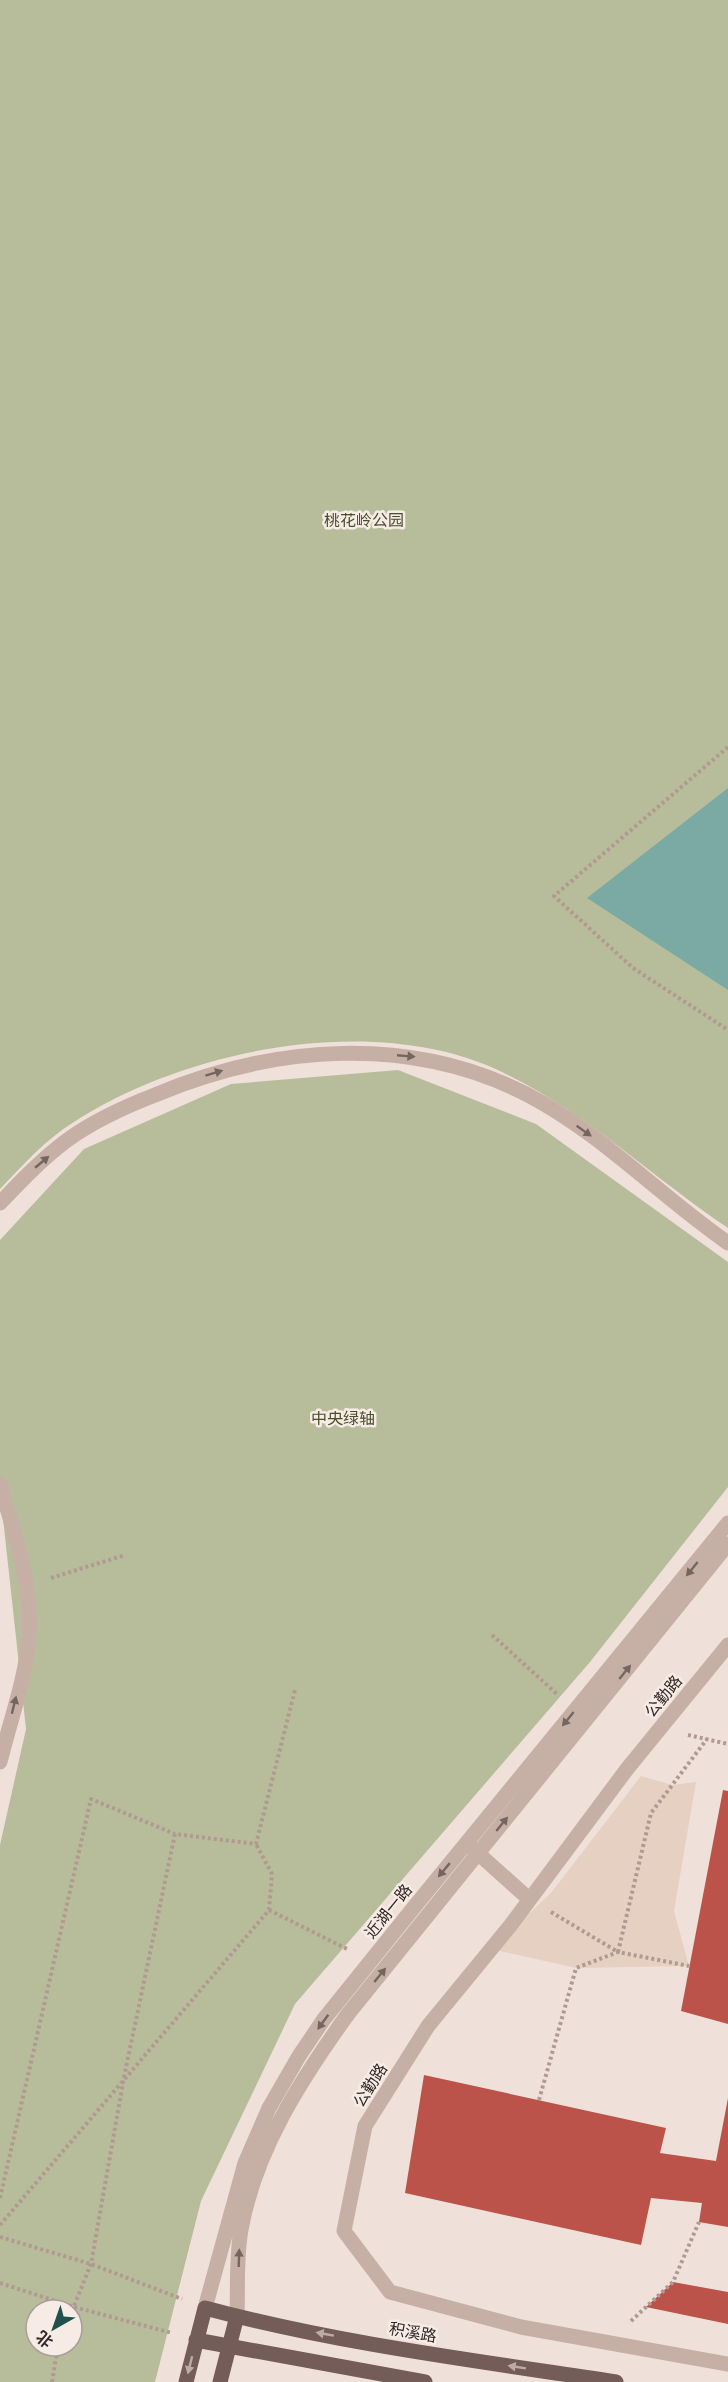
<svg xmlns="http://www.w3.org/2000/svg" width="728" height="2382" viewBox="0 0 728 2382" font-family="'Archivo Narrow','Noto Sans SC',sans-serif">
	<rect width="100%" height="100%" fill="#efe1d9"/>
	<path fill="#b7bd9b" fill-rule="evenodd" d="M0 0H728V1228C652 1177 587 1113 504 1073 378 1011 188 1048 74 1122 46 1139 22 1166 0 1189Z
		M398 1070 536 1124 728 1262V1487L590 1662 295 2004 201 2201 155 2382H0V1845L26 1729 0 1491V1240L84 1149 231 1084ZM36 2310H72V2346H36Z"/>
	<path fill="#e6d0c1" d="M641 1776 672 1785 696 1782 674 1911 689 1966 576 1968 491 1949 551 1893Z"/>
	<path fill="#7baaa4" d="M728 788V990L587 898Z"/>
	<path fill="#bc534a" d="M723 1790 728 1791V2024L681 2011Z
		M424 2075 666 2128 660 2153 716 2161 728 2098V2227L699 2222 702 2203 651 2198 641 2245 405 2193Z
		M673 2282 728 2292V2324L646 2307Z"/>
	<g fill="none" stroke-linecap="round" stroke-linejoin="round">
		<path stroke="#b19991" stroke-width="4" stroke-dasharray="3 3" stroke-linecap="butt" d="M728 747 554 896 633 968 728 1030
			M51 1578 125 1555
			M492 1635 557 1694
			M688 1735 728 1744
			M269 1910 349 1950
			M551 1912 618 1952 651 1813 707 1739
			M539 2100 576 1968 618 1952 689 1966
			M0 2198 91 1799 175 1834
			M0 2225 269 1910 272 1874 256 1844
			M0 2237 91 2264 182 2299
			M0 2283 74 2307 172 2333
			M72 2311 91 2264 124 2077 175 1834 256 1844 295 1690
			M631 2321 673 2282 699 2222
			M52 2382 58 2346"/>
		<path stroke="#c6b0a6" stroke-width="15" d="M0 1203C21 1181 42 1159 66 1141 93 1121 124 1107 155 1095 274 1045 410 1034 528 1095 601 1133 660 1196 728 1243
			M0 1484C14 1534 33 1584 29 1637 26 1678 10 1721 0 1762
			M728 1645 627 1769 510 1926 428 2026 365 2126 344 2231 390 2292 521 2327 728 2364
			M471 1847 529 1899
			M205 2308 245 2163 269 2108 299 2056 324 2019 415 1906 728 1523
			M237 2316C238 2288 236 2257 241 2230 255 2150 302 2078 348 2014L728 1544"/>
		<path stroke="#745d59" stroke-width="15" d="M196 2340 425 2382
			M186 2382 205 2308C339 2344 479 2361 616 2382
			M220 2382 237 2316"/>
	</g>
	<defs><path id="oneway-solid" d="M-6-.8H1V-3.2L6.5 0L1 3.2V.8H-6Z" transform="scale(1.5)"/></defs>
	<g fill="#756560">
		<use href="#oneway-solid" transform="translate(406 1056) rotate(5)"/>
		<use href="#oneway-solid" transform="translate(214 1073) rotate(-17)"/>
		<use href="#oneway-solid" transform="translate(584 1131) rotate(35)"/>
		<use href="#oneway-solid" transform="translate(42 1162) rotate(-40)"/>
		<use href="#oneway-solid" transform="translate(692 1569) rotate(129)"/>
		<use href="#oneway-solid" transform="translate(625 1672) rotate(-51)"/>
		<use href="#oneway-solid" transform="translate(14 1705) rotate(-76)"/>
		<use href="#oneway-solid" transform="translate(568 1719) rotate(129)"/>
		<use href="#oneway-solid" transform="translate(502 1824) rotate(-51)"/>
		<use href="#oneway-solid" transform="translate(444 1870) rotate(130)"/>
		<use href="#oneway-solid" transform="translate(380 1975) rotate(-51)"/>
		<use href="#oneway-solid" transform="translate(323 2022) rotate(126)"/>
		<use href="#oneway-solid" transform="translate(239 2258) rotate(-88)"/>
	</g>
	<g fill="#bcaca6">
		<use href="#oneway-solid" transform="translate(325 2334) rotate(-170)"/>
		<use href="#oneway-solid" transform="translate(190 2365) rotate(104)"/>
		<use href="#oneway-solid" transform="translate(517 2367) rotate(-171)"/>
	</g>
	<g text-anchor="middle" stroke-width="5" stroke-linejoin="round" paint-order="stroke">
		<g font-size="16" fill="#484f2c" stroke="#f7ece5">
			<text x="364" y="526">桃花岭公园</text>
			<text x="343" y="1424">中央绿轴</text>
		</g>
		<g font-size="16" fill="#332827" stroke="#f7ece5">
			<text transform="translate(663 1696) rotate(-51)" y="6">公勤路</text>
			<text transform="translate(388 1911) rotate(-51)" y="6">近湖一路</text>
			<text transform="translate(370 2085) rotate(-58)" y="6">公勤路</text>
			<text transform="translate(413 2332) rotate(10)" y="6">积溪路</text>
		</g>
	</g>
	<g transform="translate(54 2328) rotate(220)"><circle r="28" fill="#f7ece5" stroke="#a99e99" stroke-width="1.5"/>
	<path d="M0-4.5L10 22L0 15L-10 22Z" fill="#20514c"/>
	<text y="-9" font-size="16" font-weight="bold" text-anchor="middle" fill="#332827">北</text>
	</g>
</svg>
